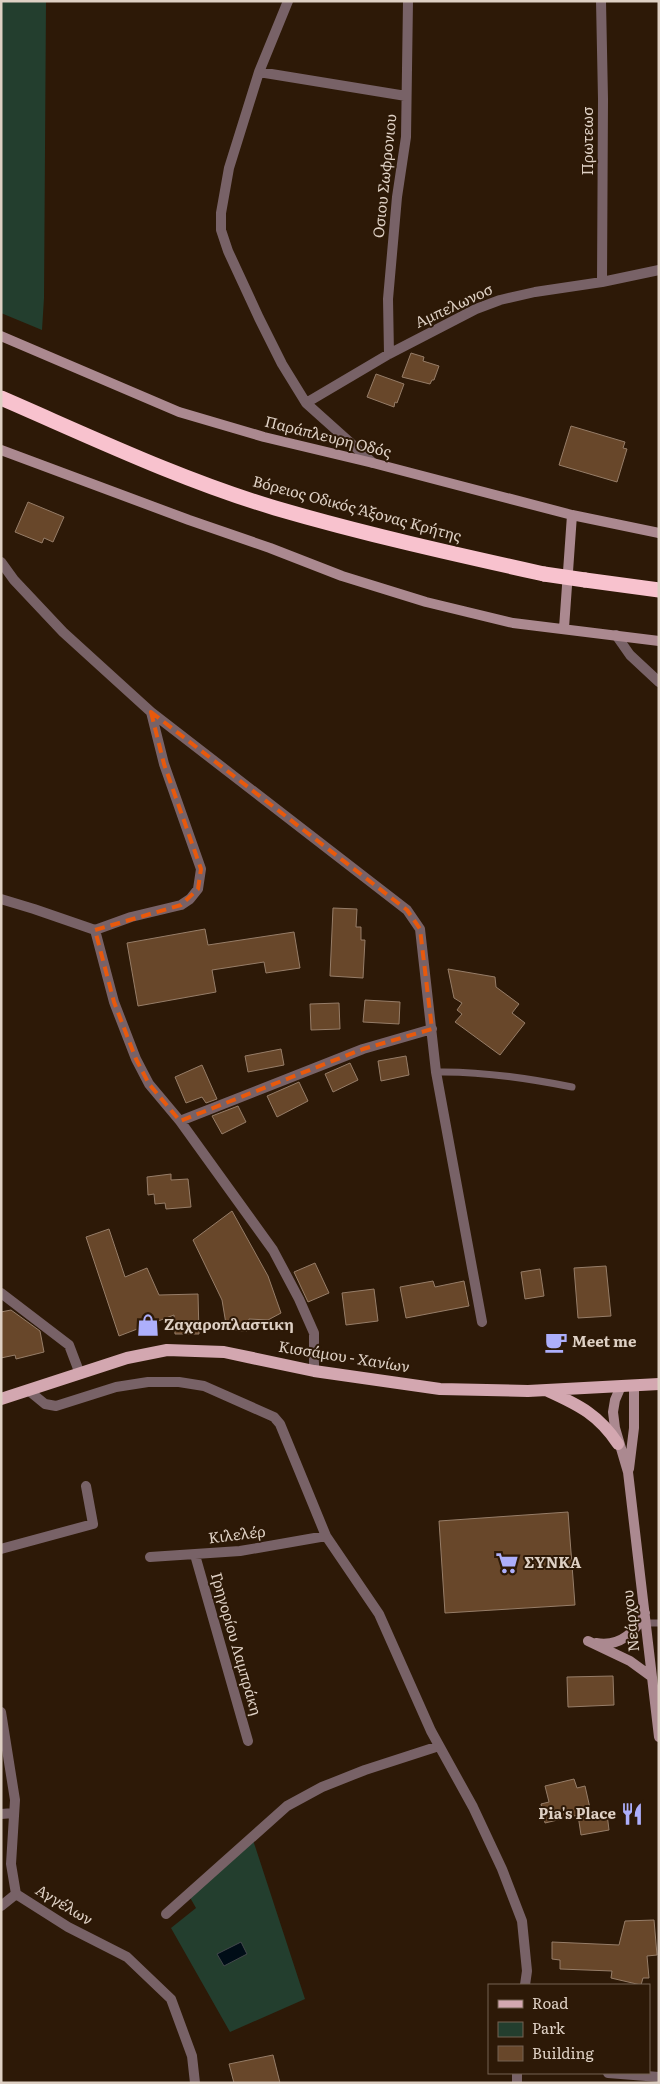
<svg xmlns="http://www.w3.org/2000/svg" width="660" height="2084" viewBox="0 0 660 2084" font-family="Literata,serif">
	<rect width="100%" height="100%" fill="#2d1907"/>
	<path fill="#233e2e" d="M1 1H46L44 298 42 330 1 313Z
		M252 1837 305 1999 230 2032 171 1928 196 1908 188 1894Z"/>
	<path fill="#000d17" stroke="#43484b" d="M241 1942 247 1954 224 1966 217 1954Z"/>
	<path fill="#68472a" stroke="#967d68" d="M411 353 424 357 423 361 439 366 434 380H432L430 384 402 377Z
		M376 374 404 384 397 403 395 402 394 407 367 397Z
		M571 426 625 442 623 448 627 449 617 482 559 465Z
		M28 502 64 517 53 542 44 538 42 543 15 532Z
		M333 908 357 909 356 927H361V940H365L363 978 330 976Z
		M205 929 208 945 294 932 300 968 266 973 264 962 212 970 216 992 138 1006 127 943Z
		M448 969 495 977 496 987 519 1004 512 1013 525 1023 500 1055 455 1022 462 1014 457 1010 462 1003 454 998Z
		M365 1000 400 1002 399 1024 363 1022Z
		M339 1003 340 1029 311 1030 310 1004Z
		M281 1049 284 1065 248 1072 245 1056Z
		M406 1056 409 1075 381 1081 378 1061Z
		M350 1063 358 1080 333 1092 325 1074Z
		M202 1065 217 1099 206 1103 202 1097 186 1103 175 1077Z
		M299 1082 308 1101 277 1117 267 1096Z
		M238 1106 246 1122 222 1134 212 1116Z
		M171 1174V1180L188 1179 191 1207 166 1209 165 1203 155 1204 154 1194 148 1195 147 1177Z
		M232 1211 268 1276 281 1313 268 1320 249 1319 247 1331 227 1330 222 1300 193 1240Z
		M109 1229 125 1277 147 1268 159 1295 198 1294 199 1334H175L174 1315 119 1336 86 1237Z
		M315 1263 329 1293 308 1302 294 1272Z
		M606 1266 611 1316 578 1318 574 1268Z
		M540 1269 544 1296 525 1299 521 1272Z
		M433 1281 435 1287 464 1281 469 1306 406 1318 400 1287Z
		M374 1289 378 1321 346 1325 342 1293Z
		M11 1310 40 1331 44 1352 16 1359 15 1355 1 1358V1312Z
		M568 1512 575 1605 445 1613 439 1521Z
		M613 1676 614 1705 568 1707 567 1677Z
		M574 1779 577 1788 585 1786 592 1817 607 1814 609 1830 581 1835 578 1815 545 1823 541 1804 549 1802 545 1786Z
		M654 1920 657 1955 647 1956 649 1978H643L641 1985 611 1978 612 1971 560 1969V1960L552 1959V1942L619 1945 625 1921Z
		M273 2055 280 2083H234L229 2064Z"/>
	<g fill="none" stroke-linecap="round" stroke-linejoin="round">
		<path stroke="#786267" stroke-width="7" d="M436 1072C482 1071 527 1078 572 1087
			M646 1623H659"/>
		<path stroke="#786267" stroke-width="10" d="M288 1 259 72 229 168 221 213V230L228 251 259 318 282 364 306 403 373 463
			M601 1 603 99 602 282
			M259 72 406 96
			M389 354 388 299 397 197 406 137 408 1
			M306 403 389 354 476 309 500 300 535 292 602 282 659 270
			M1 562 14 580 63 632 151 712 407 910 420 929 436 1072 482 1322
			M616 635 630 655 659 682
			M151 712 164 764 201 869 198 889 190 899 181 905 131 917 95 930 114 1002 136 1059 149 1084 180 1121 273 1250 299 1299 314 1333V1371
			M1 899 34 909 95 930
			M180 1121 363 1049 432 1029
			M1 1293 69 1345 80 1374
			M28 1390 45 1404 56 1406 116 1387 148 1382H179L204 1386 274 1417 280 1424 326 1536 379 1614 431 1731 473 1807 502 1869 522 1921 527 1971 525 1985
			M1 1549 93 1524 86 1486
			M195 1555 248 1741
			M150 1557 240 1551 326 1536
			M1 1712 15 1800 11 1864 16 1894 68 1927 127 1957 171 1999 192 2056 195 2083
			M1 1814 14 1813
			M1 1906 16 1894
			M166 1914 287 1806 322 1787 365 1770 439 1746
			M608 2073 659 2077
			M517 2083V2073"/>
		<path stroke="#ab8990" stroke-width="10" d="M1 336 179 412 264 437 373 463 572 515 659 533
			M1 450 189 520 270 548 342 576 426 602 513 623 659 641
			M564 628 572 515
			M621 1386 615 1400 613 1412 615 1428 628 1472 659 1737
			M629 1469 634 1428V1385
			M588 1641 630 1661 652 1677
			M596 1643C619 1647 635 1633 645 1613"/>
		<path stroke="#d3a7b0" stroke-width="12" d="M548 1391C579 1405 599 1415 618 1444
			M1 1399 127 1358 167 1350 224 1352 314 1371 440 1389 528 1391 659 1384"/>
		<path stroke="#f8c2ce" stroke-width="15" d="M1 398C91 437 181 480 275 508 364 534 454 554 544 574
			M585 580 659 590"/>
		<path stroke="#f8c2ce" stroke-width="15" d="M544 574 585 580"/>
	</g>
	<path fill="none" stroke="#e8590c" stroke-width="4" stroke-dasharray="10 6" stroke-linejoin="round" d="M151 712 407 910 420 929 432 1029 363 1049 180 1121 149 1084 136 1059 114 1002 95 930 181 905 198 889 201 869 164 764Z"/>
	<defs>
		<symbol id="shop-bare" viewBox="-9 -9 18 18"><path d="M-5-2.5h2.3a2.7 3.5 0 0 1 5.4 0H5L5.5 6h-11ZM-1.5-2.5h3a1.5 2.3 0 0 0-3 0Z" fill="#adaffb" stroke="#2d1907" stroke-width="2.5" paint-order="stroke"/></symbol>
		<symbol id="cafe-bare" viewBox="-9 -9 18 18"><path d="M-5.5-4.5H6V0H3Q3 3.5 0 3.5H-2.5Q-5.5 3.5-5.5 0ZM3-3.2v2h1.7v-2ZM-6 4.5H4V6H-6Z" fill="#adaffb" stroke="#2d1907" stroke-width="2.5" paint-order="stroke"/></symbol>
		<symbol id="supermarket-bare" viewBox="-9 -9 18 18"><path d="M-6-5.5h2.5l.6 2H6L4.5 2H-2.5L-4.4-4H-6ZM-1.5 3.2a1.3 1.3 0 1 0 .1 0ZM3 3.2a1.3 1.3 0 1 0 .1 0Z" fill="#adaffb" stroke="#2d1907" stroke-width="2.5" paint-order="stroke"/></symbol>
		<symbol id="restaurant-bare" viewBox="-9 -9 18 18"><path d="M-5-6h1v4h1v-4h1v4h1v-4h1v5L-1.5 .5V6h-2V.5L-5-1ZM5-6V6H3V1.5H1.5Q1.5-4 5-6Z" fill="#adaffb" stroke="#2d1907" stroke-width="2.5" paint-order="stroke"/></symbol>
	</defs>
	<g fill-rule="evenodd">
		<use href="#shop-bare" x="132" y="1309" width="32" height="32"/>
		<use href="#cafe-bare" x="540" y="1326" width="32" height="32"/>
		<use href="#supermarket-bare" x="491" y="1547" width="32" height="32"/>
		<use href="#restaurant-bare" x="616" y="1798" width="32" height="32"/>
	</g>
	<g text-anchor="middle" stroke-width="4" stroke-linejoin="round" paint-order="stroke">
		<g font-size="15" fill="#ded0c4" stroke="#2d1907">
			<text transform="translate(588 141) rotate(-90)" y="5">Πρωτεωσ</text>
			<text transform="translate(385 176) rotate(-84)" y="5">Οσιου Σωφρονιου</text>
			<text transform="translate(454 306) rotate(-25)" y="5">Αμπελωνοσ</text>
			<text transform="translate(328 437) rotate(14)" y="5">Παράπλευρη Οδός</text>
			<text transform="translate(357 509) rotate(15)" y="5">Βόρειος Οδικός Άξονας Κρήτης</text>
			<text transform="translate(344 1357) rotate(9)" y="5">Κισσάμου - Χανίων</text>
			<text transform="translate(237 1535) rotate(-7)" y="5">Κιλελέρ</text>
			<text transform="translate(631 1621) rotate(-96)" y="5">Νεάρχου</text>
			<text transform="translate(236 1644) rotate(74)" y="5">Γρηγορίου Λαμπράκη</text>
			<text transform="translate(64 1905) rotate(31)" y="5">Αγγέλων</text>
		</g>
		<g font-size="15" font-weight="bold" fill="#ded0c4" stroke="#2d1907" text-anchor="start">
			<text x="164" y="1330">Ζαχαροπλαστικη</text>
			<text x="572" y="1347">Meet me</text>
			<text x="524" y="1568">ΣΥΝΚΑ</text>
			<text x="616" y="1819" text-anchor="end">Pia's Place</text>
		</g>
	</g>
	<rect width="660" height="2084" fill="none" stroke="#ded0c4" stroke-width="5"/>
	<rect x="488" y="1984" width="162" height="90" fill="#2d1907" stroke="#746253"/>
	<rect x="498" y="2000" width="25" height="8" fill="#d3a7b0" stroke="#746253"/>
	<text x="532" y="2009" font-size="15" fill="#ded0c4">Road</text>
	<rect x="498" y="2022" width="25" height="15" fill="#233e2e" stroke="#746253"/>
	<text x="532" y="2034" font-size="15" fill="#ded0c4">Park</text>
	<rect x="498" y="2046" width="25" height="15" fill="#68472a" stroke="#746253"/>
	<text x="532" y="2059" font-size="15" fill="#ded0c4">Building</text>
</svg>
